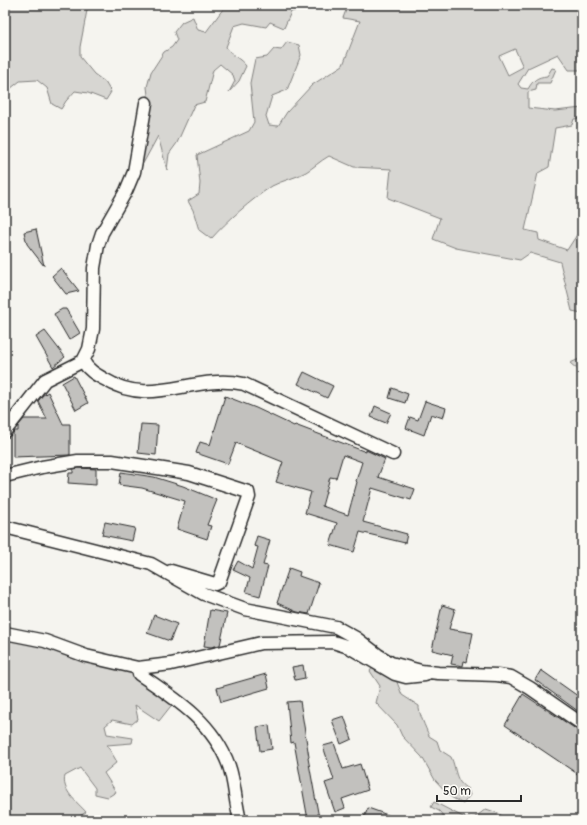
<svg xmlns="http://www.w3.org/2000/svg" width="587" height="825" viewBox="0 0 587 825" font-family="Pangolin,sans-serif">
	<rect width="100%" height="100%" fill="#f5f4ef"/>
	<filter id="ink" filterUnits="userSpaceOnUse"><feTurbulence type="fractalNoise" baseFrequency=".025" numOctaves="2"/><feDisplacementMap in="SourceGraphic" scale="8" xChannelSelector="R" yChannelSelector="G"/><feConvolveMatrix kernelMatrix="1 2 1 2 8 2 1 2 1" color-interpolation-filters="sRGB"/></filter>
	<g filter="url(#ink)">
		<path fill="#d7d6d2" stroke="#81807e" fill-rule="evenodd" d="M5 5H88L80 47V57L94 74 105 82 111 92 106 100 88 93 75 91 66 101 61 109 52 104 47 88 37 80 20 81 5 93Z
			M226 5H301L297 10 291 12 284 28 270 22 266 27 244 23 234 26 226 47C232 56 240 58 246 66L239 81 229 92 235 81 233 75 220 64 213 70 205 102 194 105 177 143 169 154 167 170 158 136 133 182 149 103 147 87 151 72 164 52 172 47 177 40 174 32 182 22 193 17 198 30 206 32Z
			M348 5H582V70H569L558 54 528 68 518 84 521 88 528 89C533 80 537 77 547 76L552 68 556 69 550 83H537L536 90 528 92V108L555 111 582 108V118L574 119 572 125 555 128 549 167 538 173 525 230 538 233 539 240 567 250 582 227V313L572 311 560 262 530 253 520 260 456 248 433 239 440 218 388 198 391 169 354 167 329 156C320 161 313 168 306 172 296 178 283 180 272 186 251 200 227 221 211 239L199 230 193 210 188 201 199 194 200 183 197 155 249 131 254 122 250 83 255 59 267 57 274 49 281 50 287 42 299 45 301 55 287 90 272 96 266 116 269 125 278 126 287 112 312 85 343 65 360 21 343 18ZM515 49 523 67 508 75 499 56Z
			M582 358V371L577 369 570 363Z
			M5 635 45 644 134 674 174 702 159 721 135 705 138 719 132 724 112 720 105 726 107 734 133 738 132 743 107 745 117 762 104 773 116 792 108 797 95 794V788L80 768 65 776C61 790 77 802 86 812L74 820H5Z
			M374 666 395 677 402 695 419 706C418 712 426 728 429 736L437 741 440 750 451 757C457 770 454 781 468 789L470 795 463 804 451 797 435 780 422 757 402 736 397 725 376 703 380 686 370 671Z
			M434 802 467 819 474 818 486 809 498 813 505 818 503 820H447L439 811 431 807Z"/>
		<path fill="#c2c1be" stroke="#2b2b2b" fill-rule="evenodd" d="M36 229 44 266 27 244 24 232Z
			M61 268 79 291 66 294 52 276Z
			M62 309H66L80 333 69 340 54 314Z
			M45 331 65 357 53 367 36 337Z
			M304 372 333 386 327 398 298 384Z
			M74 376 88 403 76 410 62 383Z
			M392 388 408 394 405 403 389 398Z
			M48 392 63 424H70V455L13 457V433L15 431H18V426L24 419H47L38 401 43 395Z
			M225 396 256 408 294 426 295 425 366 452V450L368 451 385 459 378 477 415 489 411 500 372 488 363 522 407 534 405 543 360 532 354 552 330 545 337 523 305 513 311 492 276 482 283 462 236 443 228 464 196 453 200 442 210 445ZM343 455 362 462 356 481 357 482 348 515 322 506 330 477 336 478Z
			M425 401 446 408 443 418 431 414 424 435 406 428 410 417 418 420Z
			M375 406 391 413 386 423 371 417Z
			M141 424 158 425 156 455 138 453Z
			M79 468 96 469V485L68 483 69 473H73V469Z
			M121 472 154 477 183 486 217 500 207 525 211 526 207 539 177 529 185 501 142 488 119 485Z
			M105 522 135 528 132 541 102 535Z
			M257 536 270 540 263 565 268 566 260 596 246 592 250 578 233 570 238 561 252 569 258 547 254 546Z
			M289 568 300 572 299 576 319 583 309 614 297 612 277 603Z
			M442 605 455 609 449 629 473 633 467 662 464 661 463 666 451 664 453 655 432 650Z
			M210 610 227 613 220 645 211 647 204 646Z
			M154 615 177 624 170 641 147 633Z
			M303 665 305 678 295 680 292 667Z
			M541 670 582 699V714L535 680Z
			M266 674 269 688 221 702 217 688Z
			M523 694 582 733V777L505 725Z
			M300 701 309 757 308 758 319 818 308 820 294 742 291 743 287 702Z
			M344 716 352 739 341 744 332 720Z
			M269 725 272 749 260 751 257 727Z
			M334 743 343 769 360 764 368 790 342 799 345 808 335 812 325 783 334 780 323 746Z
			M368 808 399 819 398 820H363Z"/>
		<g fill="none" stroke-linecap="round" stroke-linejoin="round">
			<defs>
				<path id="minor" d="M83 361C88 370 95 374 104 379 152 409 193 373 244 384L393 454
					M5 431 45 380 83 361 89 349 93 329 94 268 98 245 102 233 126 191 134 172 146 103
					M5 476 42 467 78 461H112L189 473 248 492 249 497 219 582 215 584 171 571
					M5 527 151 564 204 594 245 609 336 627 356 638 378 655 391 663 421 671 438 673 497 675 511 677 530 688 582 724
					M5 633 45 641 86 656 138 668 171 664 261 643 333 642 349 647 395 674 406 677 425 675
					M138 668 139 674C176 699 213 722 229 766 235 783 235 802 240 820"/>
			</defs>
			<use href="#minor" stroke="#2b2b2b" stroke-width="15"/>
			<use href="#minor" stroke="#fdfcf7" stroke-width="12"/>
		</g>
	</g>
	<rect width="587" height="825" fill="none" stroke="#fdfcf7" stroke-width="20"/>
	<rect x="10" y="10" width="567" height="805" fill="none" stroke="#2b2b2b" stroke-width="1.5" filter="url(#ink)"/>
	<path d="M437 795v6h84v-6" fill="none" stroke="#2b2b2b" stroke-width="2"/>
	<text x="443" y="795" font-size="12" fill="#2b2b2b" stroke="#fdfcf7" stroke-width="3" paint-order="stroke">50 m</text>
</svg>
